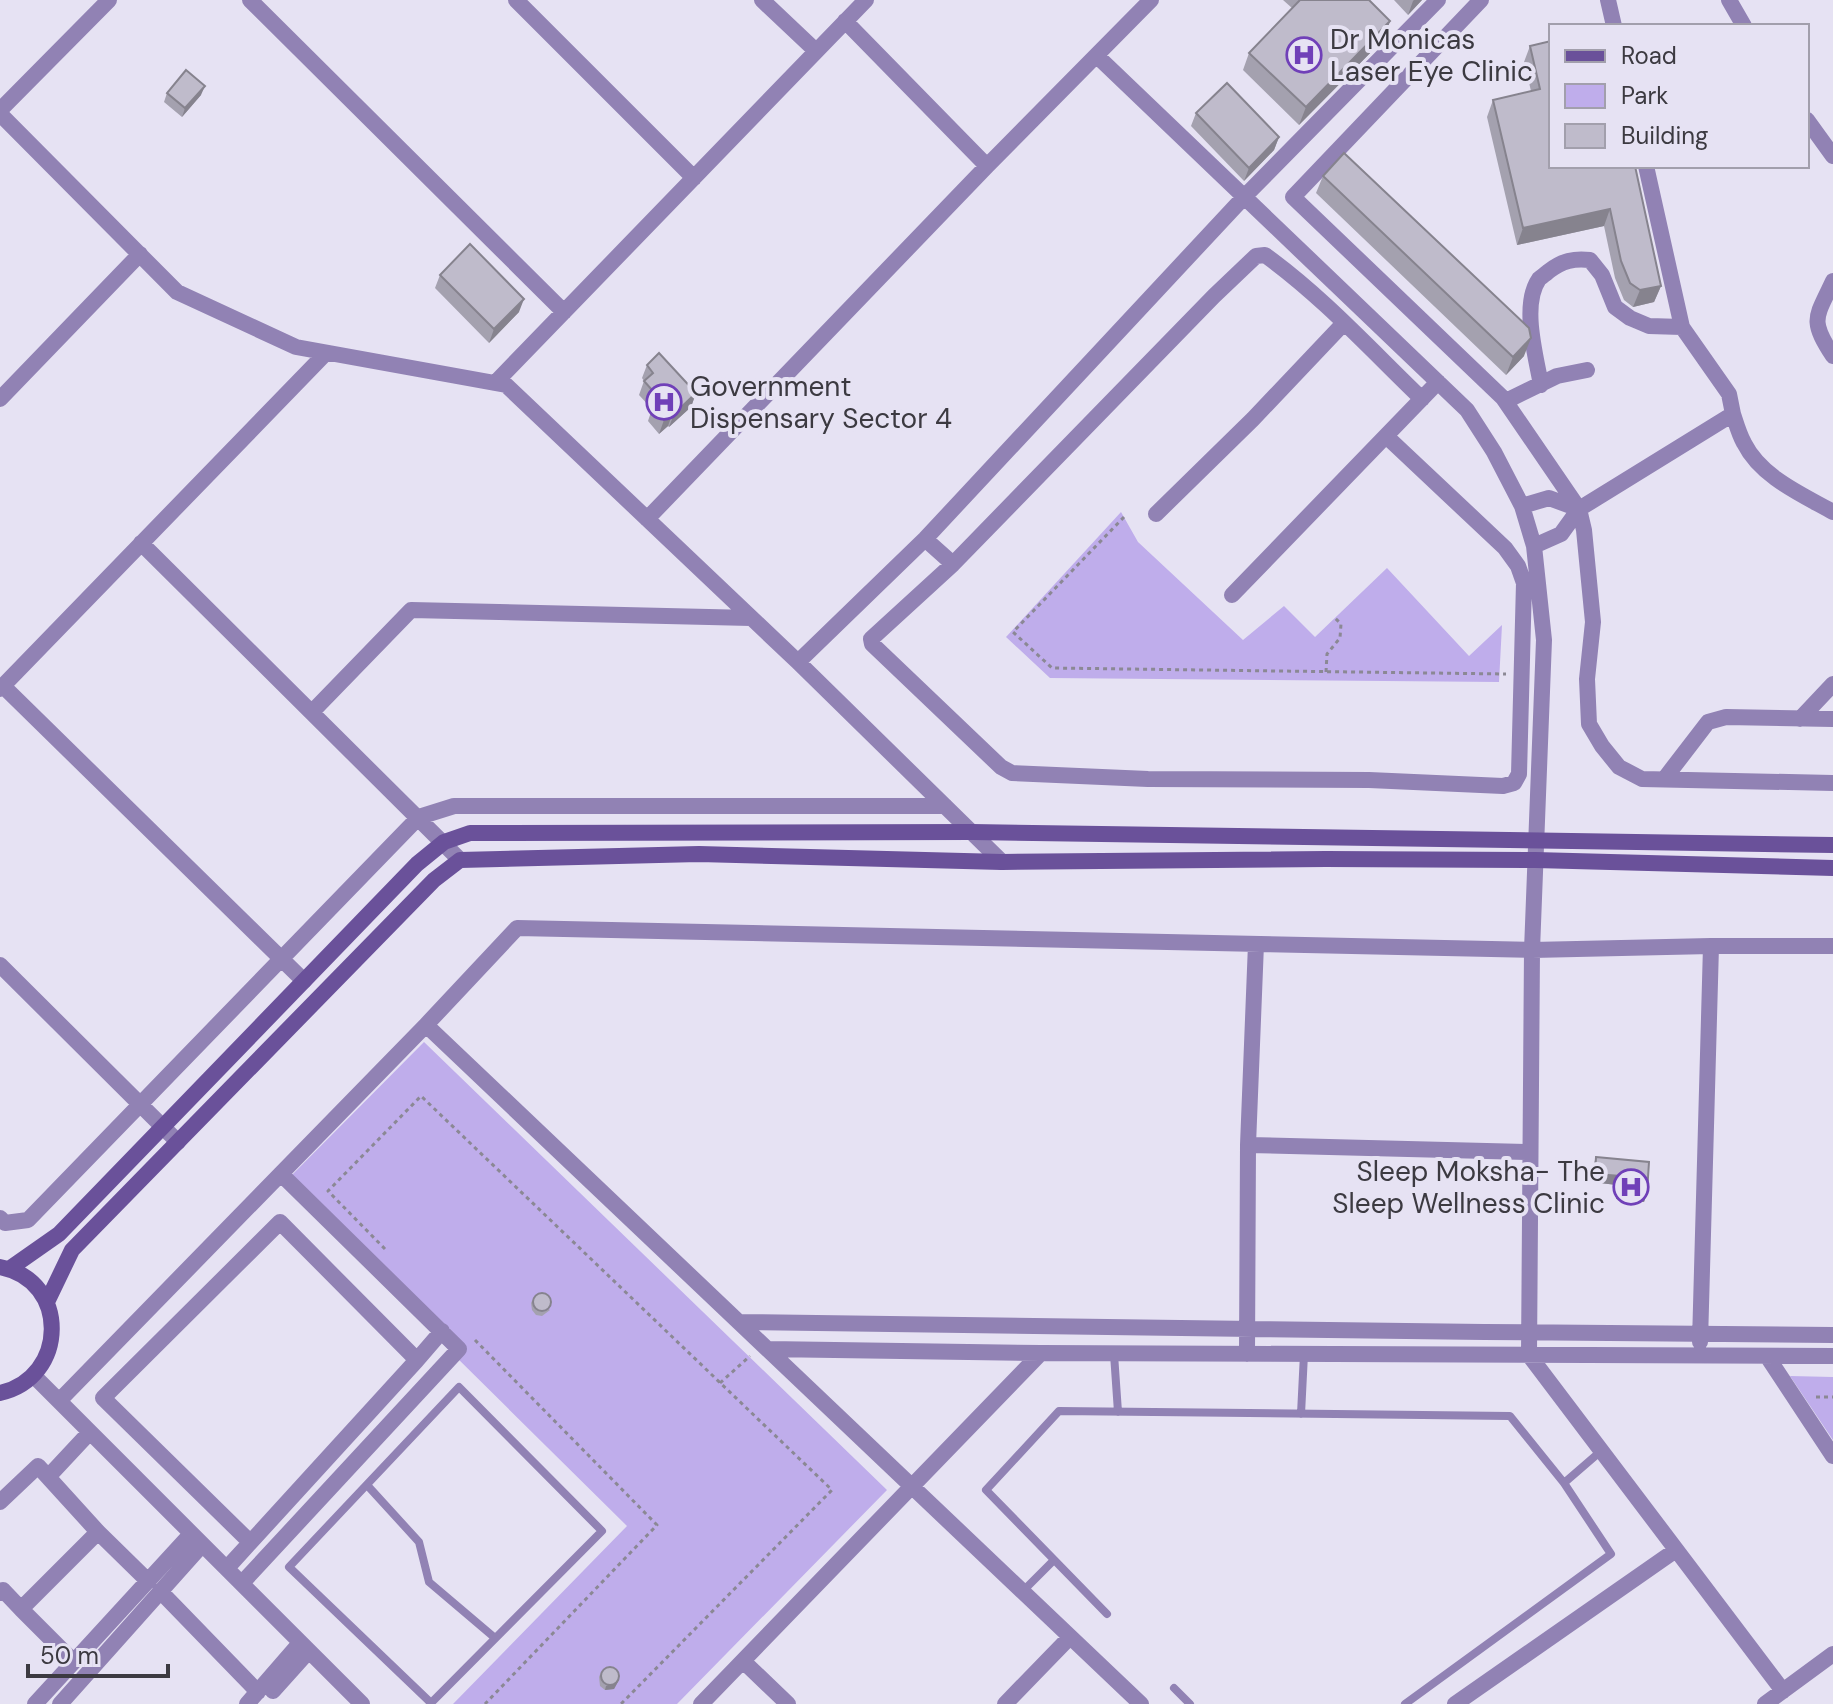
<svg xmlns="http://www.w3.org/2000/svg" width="1833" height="1704" viewBox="0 0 1833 1704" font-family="'DM Sans',sans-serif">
	<rect width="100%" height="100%" fill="#e6e2f3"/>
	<path fill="#bfadeb" d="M1121 512 1138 542 1243 640 1284 606 1315 637 1387 568 1469 656 1502 625 1499 682 1050 678 1006 637Z
		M424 1042 887 1490 677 1704H453L627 1526 282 1185Z
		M1790 1376 1833 1377V1440Z"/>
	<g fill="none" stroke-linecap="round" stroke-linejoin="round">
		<path stroke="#8b8894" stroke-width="3" stroke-dasharray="4 4" stroke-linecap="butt" d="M1124 517 1013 632 1052 668 1506 674
			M1326 672 1327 654 1340 638 1341 624 1335 618
			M385 1249 328 1191 421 1096 832 1490 621 1704
			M475 1340 657 1525 485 1704
			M720 1383 750 1356
			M1816 1397H1833"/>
		<path stroke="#9182b4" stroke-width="8" d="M1114 1354 1118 1412
			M1301 1414 1304 1354
			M1564 1483 1601 1451
			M367 1485 419 1542 429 1582 495 1638
			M1023 1591 1054 1560
			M1107 1614 986 1490 1059 1411 1510 1416 1564 1483 1611 1554 1405 1704
			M1174 1688 1190 1704
			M430 1704 602 1531 459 1387 289 1567 431 1703"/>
		<path stroke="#9182b4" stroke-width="16" d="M250 0 564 312
			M516 0 694 178
			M762 0 816 51
			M1481 0 1293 197 1503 398 1579 509 1584 530 1593 622 1587 679 1589 724 1602 746 1619 767 1642 779 1833 783
			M1608 0 1614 26
			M1729 0 1744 26
			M845 21 987 166
			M1097 56 1467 410 1494 452 1522 506 1534 546 1544 640 1532 950 1529 1355 1783 1691
			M0 110 109 0
			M0 114 177 292 296 347 506 385 798 662 1002 862
			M1807 120 1833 156
			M1833 281C1816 318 1809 319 1833 356
			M495 383 866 0
			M1541 385C1536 356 1521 305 1539 279 1540 278 1548 272 1549 271 1562 261 1574 258 1590 260L1602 275 1615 307 1630 318 1649 326 1682 327
			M0 399 140 254
			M1506 401 1557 376 1587 370
			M1733 414C1736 423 1739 434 1744 443 1761 477 1801 494 1833 512
			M1386 436 1505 548 1518 566 1524 583 1519 774 1514 783 1503 786 1369 780 1148 779 1012 773 1001 767 872 644 871 639 953 564 1214 296 1256 256 1265 255C1322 296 1371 350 1422 399
			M1522 506 1549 498 1579 509
			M1156 514 1253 419 1344 323
			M647 519 987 166 1151 0
			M925 539 953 564
			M141 543 460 860
			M1534 546 1561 534 1579 509 1733 414 1729 394 1682 327 1646 166
			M1232 595 1438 382
			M798 662 925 539 1245 196 1438 0
			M3 686 304 981
			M0 689 326 353
			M312 712 411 610 751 618
			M1800 719 1833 684
			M1665 778 1708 722 1726 717 1833 719
			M0 965 178 1142
			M426 1025 1141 1704
			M1248 1145 1530 1152
			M0 1218 5 1223 28 1220 419 817 454 806H945
			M739 1322 1484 1332 1833 1335
			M1700 1342 1711 946
			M768 1349 1041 1353 1833 1356
			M1247 1354 1248 1145 1256 944
			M1767 1356 1833 1456
			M417 1360 442 1331
			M34 1376 362 1704
			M59 1401 426 1025 517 928 1532 950 1711 946H1833
			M48 1477 90 1432
			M0 1502 38 1466 98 1532
			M227 1568 417 1360 280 1222 103 1398 250 1542
			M242 1583 459 1349 281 1174
			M160 1591 258 1692
			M0 1593 3 1590 21 1609
			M73 1661 21 1609 98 1532 148 1581
			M743 1661 788 1704
			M273 1691 308 1652
			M35 1704 191 1534
			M60 1704 202 1545
			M247 1704 300 1643
			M701 1704 1041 1353
			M1005 1704 1070 1637
			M1455 1704 1676 1550
			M1765 1704 1833 1654"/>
		<path stroke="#6a519a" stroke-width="16" d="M0 1267C70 1280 68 1378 0 1393
			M9 1269 59 1234 417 864 444 842 470 833 972 832 1833 845
			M47 1302 72 1250 434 880 460 860 699 854 1002 862 1326 859 1535 860 1833 868"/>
	</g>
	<path fill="#a4a1af" d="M1283 0H1369L1390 21 1384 39 1299 125 1243 70 1249 53 1292 8Z
		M1394 0H1422L1408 15Z
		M1530 46 1635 166 1661 286 1654 302 1633 307 1624 300 1615 278 1604 226 1517 245 1487 117 1493 100 1531 91 1524 62Z
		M167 93 201 95 182 117 164 102Z
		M1196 113 1279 137 1274 150 1244 181 1191 126Z
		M1323 176 1524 356 1506 375 1316 193Z
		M440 275 519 312 489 343 435 288Z
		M647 365 696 393 691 407 669 427 668 426 659 434 648 421 652 409 639 395 644 381 642 378Z
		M1596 1157 1647 1193 1644 1202 1616 1199 1617 1185 1591 1182 1593 1166Z
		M533 1299 550 1310 542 1316 536 1315 532 1310 531 1303Z
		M601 1672 619 1680 614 1689 605 1690 600 1686 599 1677Z"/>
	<path fill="#86838e" d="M1414 0H1422L1408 15 1413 1Z
		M1390 21 1384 39 1299 125 1306 107Z
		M205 86 201 95 182 117 185 108Z
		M1279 137 1274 150 1244 181 1249 168Z
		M1610 209 1604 226 1517 245 1523 228Z
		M1661 286 1654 302 1633 307 1640 290Z
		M524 299 519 312 489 343 494 329Z
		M1531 338 1524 356 1506 375 1513 357Z
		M696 393 691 407 669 427 674 414Z
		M673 412 668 426 659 434 664 420Z
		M1595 1174 1620 1176 1617 1185 1591 1182Z
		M1619 1190 1647 1193 1644 1202 1616 1199Z
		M619 1680 614 1689 605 1690 606 1686Z"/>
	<path fill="#bfbbcb" stroke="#86838e" stroke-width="2" d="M1300 0H1369L1390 21 1306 107 1249 53Z
		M1551 41V166H1635L1661 286 1640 290 1630 283 1621 261 1610 209 1523 228 1493 100 1540 89 1530 46Z
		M186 70 205 86 185 108 167 93Z
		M1227 83 1279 137 1249 168 1196 113Z
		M1344 153 1529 328 1531 338 1513 357 1323 176Z
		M470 244 524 299 494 329 440 275Z
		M659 353 696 393 674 414 673 412 664 420 653 408 661 400 644 381 653 373 647 365Z
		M1596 1157 1649 1162 1647 1193 1619 1190 1620 1176 1595 1174Z
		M533 1302a9 9 0 1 1 18 0a9 9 0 1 1-18 0Z
		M601 1676a9 9 0 1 1 18 0a9 9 0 1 1-18 0Z"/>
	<defs>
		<symbol id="hospital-ring" viewBox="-11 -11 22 22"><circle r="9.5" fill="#e6e2f3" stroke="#7040b8" stroke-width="1.5"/><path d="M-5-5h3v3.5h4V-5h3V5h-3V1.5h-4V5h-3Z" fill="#7040b8"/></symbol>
	</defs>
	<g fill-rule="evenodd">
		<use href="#hospital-ring" x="1284" y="35" width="40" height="40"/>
		<use href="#hospital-ring" x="644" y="382" width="40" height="40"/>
		<use href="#hospital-ring" x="1611" y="1167" width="40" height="40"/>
	</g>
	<g text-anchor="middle" stroke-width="8" stroke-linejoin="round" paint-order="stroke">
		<g font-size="28" fill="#3c3a41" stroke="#e6e2f3" text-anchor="start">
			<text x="1330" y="49">Dr Monicas<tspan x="1330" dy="32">Laser Eye Clinic</tspan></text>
			<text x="690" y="396">Government<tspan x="690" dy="32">Dispensary Sector 4</tspan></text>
			<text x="1605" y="1181" text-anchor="end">Sleep Moksha- The<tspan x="1605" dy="32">Sleep Wellness Clinic</tspan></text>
		</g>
	</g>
	<rect x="1549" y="24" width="260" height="144" fill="#e6e2f3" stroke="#a29fac" stroke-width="2"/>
	<rect x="1565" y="50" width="40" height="12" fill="#6a519a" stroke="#a29fac" stroke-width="2"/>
	<text x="1621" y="64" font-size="24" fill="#3c3a41">Road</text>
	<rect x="1565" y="84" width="40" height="24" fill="#bfadeb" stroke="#a29fac" stroke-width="2"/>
	<text x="1621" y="104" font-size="24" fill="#3c3a41">Park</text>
	<rect x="1565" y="124" width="40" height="24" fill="#bfbbcb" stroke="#a29fac" stroke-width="2"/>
	<text x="1621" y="144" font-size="24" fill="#3c3a41">Building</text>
	<path d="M28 1664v12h140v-12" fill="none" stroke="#3c3a41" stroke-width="4"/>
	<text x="40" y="1664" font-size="24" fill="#3c3a41" stroke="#e6e2f3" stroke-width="6" paint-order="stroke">50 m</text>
</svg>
